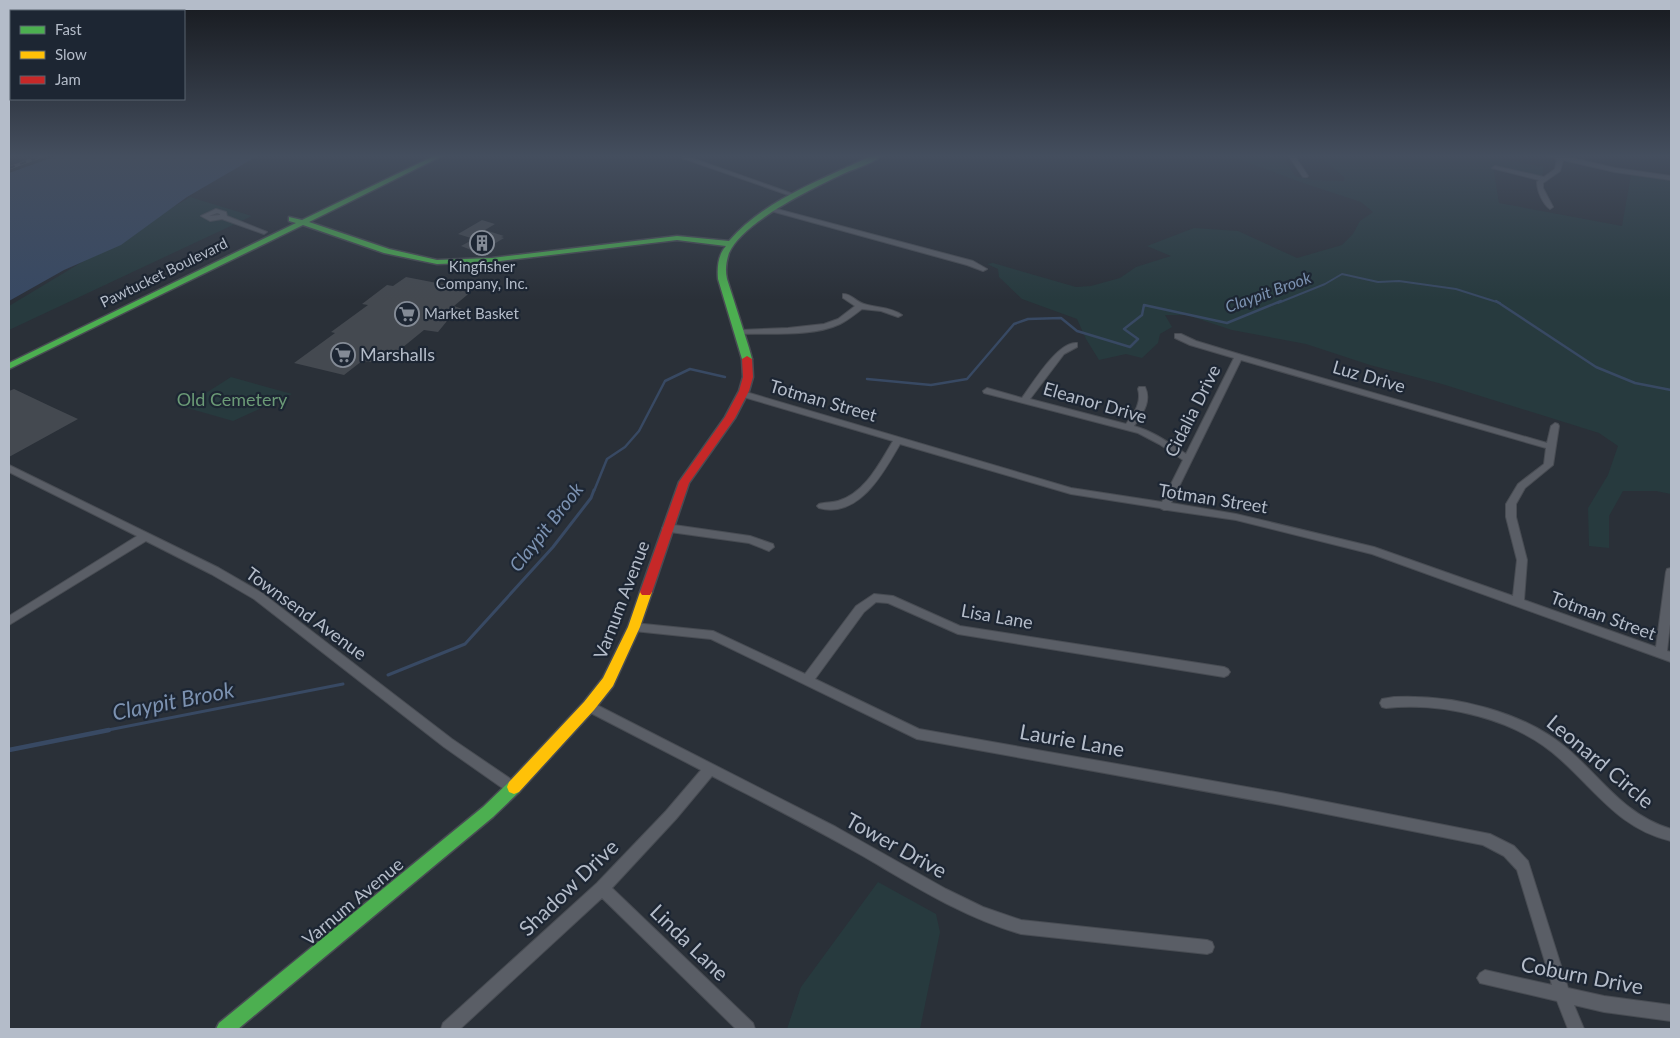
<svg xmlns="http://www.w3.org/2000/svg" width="1680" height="1038" viewBox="0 0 1680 1038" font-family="Lato,sans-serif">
	<rect width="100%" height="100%" fill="#2a3038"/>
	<path fill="#273a3e" d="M1227 155H1283L1295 176 1313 180 1344 181V177L1327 163 1321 155H1477L1544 167 1542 176 1493 166 1499 203 1622 226 1631 175 1671 179V494L1656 491H1623L1609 516V548L1589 546 1588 508 1608 475 1618 446 1599 433 1442 384 1370 365 1306 344 1232 330 1187 315H1165L1172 327 1160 334 1158 343 1142 358 1126 354 1099 360 1086 339 1077 319 1022 299 999 277 998 269 987 264 993 263 1076 287 1091 286 1120 278 1136 267 1171 256 1147 246 1194 228 1238 231 1297 258 1342 245 1353 234 1360 221 1373 212 1361 202 1303 183Z
		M190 197 252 216 9 330V306Z
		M231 377 292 394 233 421 184 407Z
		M878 882 936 914 940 932 920 1029H787L801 987Z"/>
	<path fill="#384963" d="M59 155H259L187 197 121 245 64 270 9 301V173Z"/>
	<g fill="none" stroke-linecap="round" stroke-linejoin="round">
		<path stroke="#384963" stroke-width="2" d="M1278 303 1325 284 1342 274 1378 282 1399 281 1456 289 1500 303"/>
		<path stroke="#384963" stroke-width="2.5" d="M1496 301 1596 367 1635 383 1671 390
			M867 379 931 385 967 379 1014 324 1028 319 1061 318 1077 331 1130 347 1138 339 1124 329 1142 315 1144 305 1227 323 1281 301
			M594 491 607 459 625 447 639 431 665 381 690 369 725 377"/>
		<path stroke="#384963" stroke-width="3" d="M388 675 465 644 553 547 591 498 594 490
			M103 731 343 684"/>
		<path stroke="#384963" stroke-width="4.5" d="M9 750 109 730"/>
	</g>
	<path fill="#444950" d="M482 220 495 224 485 230 504 236 501 237 504 238 479 253 461 246 474 239 458 234Z
		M406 277 473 290 454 306 465 310 447 321 438 332 424 330 397 352 386 350 371 362 362 361 344 375 294 363 335 333 331 332 368 305 362 304 387 285 393 286Z
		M14 389 52 407 78 419 9 457V391Z"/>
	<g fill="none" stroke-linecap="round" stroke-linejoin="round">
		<defs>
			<path id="street" d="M1288 155H1294L1308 176 1307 177H1303Z
				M1546 155H1560L1615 168 1671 176V180L1615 172 1563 160 1560 171 1543 183V188L1553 207 1550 209C1543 204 1537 191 1537 182L1539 180 1492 168 1495 166 1544 177 1555 169 1557 159Z
				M682 156H686L799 196 794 197 682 158Z
				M773 208 973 261 987 269 983 271 967 265 771 211 770 210Z
				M216 209 226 212 227 216 267 232 264 234 222 219 210 221 201 216ZM217 213 220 214V215L209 216Z
				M843 294C852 294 856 302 864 304 877 308 891 307 902 315L898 317 881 311 862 309C855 314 848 320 840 324 813 337 770 333 740 334L736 332 740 330 788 328 824 324 838 319 855 306 843 298Z
				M1175 334H1181L1196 341 1242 355 1547 443 1551 426 1555 423 1558 424 1559 426 1553 465 1525 488 1516 504V517L1527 560 1524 600 1656 647 1666 572 1667 569 1671 568V615L1667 651 1671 652V662L1372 554 1236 520 1167 510H1164L1160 508 1071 494 900 444C884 472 859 519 819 508L817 506 819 504C825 502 832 503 838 501 865 493 879 464 893 441L740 396 739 394 743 391 746 392 1071 488 1162 502 1183 460 1159 444 1138 433 984 393 983 391 987 388 1022 398C1033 383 1058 341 1077 343V347L1064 354 1030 399 1126 424C1134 413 1142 403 1138 389L1139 387H1145C1152 402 1142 414 1134 426 1153 431 1169 443 1186 454L1234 358 1190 345 1175 338ZM1241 360 1546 448 1544 464 1518 484 1506 504V517L1517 560 1513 596 1374 547 1236 514 1171 503Z
				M9 465 219 568 262 593 452 739 518 784 520 788 518 792 513 794 508 792 444 747 254 599 211 574 146 541 9 625V616L137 536 9 472Z
				M667 524 750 536 773 544 774 547 769 551 749 543 663 531 662 528Z
				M874 594 893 596 960 626 1224 667 1228 669 1230 672 1228 675 1224 677 958 634 888 603 876 602 864 612 815 679 919 729 1281 793 1490 834 1514 846 1528 861 1568 988 1604 996 1671 1005V1021L1604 1012 1574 1005 1584 1029H1568L1557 1001 1480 983 1477 978 1480 973 1485 970 1552 985 1517 870 1504 856 1483 845 1281 805 917 739 711 639 634 631 630 630 628 627 630 624 634 623 713 631 805 674 856 606Z
				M1394 697C1452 694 1525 711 1570 751 1604 781 1625 815 1671 829V841C1620 829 1597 792 1560 759 1517 719 1444 702 1386 708L1382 707 1380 703 1382 699Z
				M589 701 836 827 946 889 983 907 1021 920 1207 940 1212 942 1214 947 1212 952 1207 954 1021 934C962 917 913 885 861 855 812 827 762 802 712 776L676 819 612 888 753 1023 755 1029H736L602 898 460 1029H441L443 1023 597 883 666 811 701 770 585 710 583 706 585 702Z"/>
			<path id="fast" d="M436 155H444L309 222 389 249 437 260 492 258 677 236 729 241C759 206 806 186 847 167 859 162 871 154 883 155 873 163 857 168 845 173 815 187 742 222 729 253 726 262 725 270 727 279L749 348 752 359 747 362 742 359 718 279C717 267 718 255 726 246L677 240 492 262 437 264 384 253 303 225 9 369V363L296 223 289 221V217L302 220Z
				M514 780 519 782 521 787 519 792 493 817 238 1029H216L219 1023 483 807 509 782Z"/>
			<path id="slow" d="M646 587 650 589 652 592 640 627 613 686 594 710 519 792 514 794 509 792 507 787 509 782 584 702 603 678 628 627 640 592 642 589Z"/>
			<path id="jam" d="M747 356 752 359 753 377 749 391 735 418 689 483 652 592 650 595H642L640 592 679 482 725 417 739 391 743 377 742 359Z"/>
		</defs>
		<use href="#street" stroke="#484c53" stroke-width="2"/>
		<use href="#fast" stroke="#484c53" stroke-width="3"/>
		<use href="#slow" stroke="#484c53" stroke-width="3"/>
		<use href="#jam" stroke="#484c53" stroke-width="3"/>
		<use href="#street" fill="#5a5e66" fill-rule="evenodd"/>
		<use href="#fast" fill="#4caf50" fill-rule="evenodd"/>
		<use href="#slow" fill="#ffc107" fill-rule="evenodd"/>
		<use href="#jam" fill="#c62828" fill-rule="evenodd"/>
		<defs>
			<path id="rail" d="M9 168 45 155"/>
		</defs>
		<use href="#rail" stroke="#595d64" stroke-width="3"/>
		<use href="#rail" stroke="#1d2633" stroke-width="2" stroke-dasharray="6" stroke-linecap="butt"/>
	</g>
	<linearGradient id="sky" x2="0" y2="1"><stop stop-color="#171a1f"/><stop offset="0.52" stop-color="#444e5e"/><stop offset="1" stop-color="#444e5e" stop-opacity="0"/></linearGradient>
	<rect width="1680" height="300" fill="url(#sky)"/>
	<defs>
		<symbol id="building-ring" viewBox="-11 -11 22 22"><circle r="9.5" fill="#1d2633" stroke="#848b96" stroke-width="1.5"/><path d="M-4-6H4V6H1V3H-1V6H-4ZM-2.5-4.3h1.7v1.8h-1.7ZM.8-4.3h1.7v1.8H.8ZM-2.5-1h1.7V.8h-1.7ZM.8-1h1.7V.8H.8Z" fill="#848b96"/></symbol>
		<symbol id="supermarket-ring" viewBox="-11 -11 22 22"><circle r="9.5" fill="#1d2633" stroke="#848b96" stroke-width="1.5"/><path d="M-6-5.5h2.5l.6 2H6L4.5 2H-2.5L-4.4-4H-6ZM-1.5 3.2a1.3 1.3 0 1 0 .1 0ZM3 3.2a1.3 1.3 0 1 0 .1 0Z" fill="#848b96"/></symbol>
	</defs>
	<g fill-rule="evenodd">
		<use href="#building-ring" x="468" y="229" width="28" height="28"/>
		<use href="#supermarket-ring" x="393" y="300" width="28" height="28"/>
		<use href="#supermarket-ring" x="329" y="341" width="28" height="28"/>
	</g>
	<g text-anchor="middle" stroke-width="4.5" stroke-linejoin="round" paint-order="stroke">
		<g font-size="15" fill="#b4bcc9" stroke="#1d2633">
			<text x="482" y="272">Kingfisher<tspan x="482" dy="17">Company, Inc.</tspan></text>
			<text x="424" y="319" text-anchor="start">Market Basket</text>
		</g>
		<g font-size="15" fill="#b4bcc9" stroke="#1d2633">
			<text transform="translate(164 273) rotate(-26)" y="5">Pawtucket Boulevard</text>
		</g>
		<g font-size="16" font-style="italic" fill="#7c92b1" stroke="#1d2633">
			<text transform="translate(1268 292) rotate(-20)" y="6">Claypit Brook</text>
		</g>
		<g font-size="18" fill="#b4bcc9" stroke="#1d2633" text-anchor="start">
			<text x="360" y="361">Marshalls</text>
		</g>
		<g font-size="18" fill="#b4bcc9" stroke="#1d2633">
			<text transform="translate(1369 377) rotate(16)" y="6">Luz Drive</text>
			<text transform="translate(823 401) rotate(16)" y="6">Totman Street</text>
			<text transform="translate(1095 403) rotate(16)" y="6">Eleanor Drive</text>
			<text transform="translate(1193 411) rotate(-63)" y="6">Cidalia Drive</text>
			<text transform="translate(1213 499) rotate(9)" y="6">Totman Street</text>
			<text transform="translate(622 600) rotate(-69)" y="6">Varnum Avenue</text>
			<text transform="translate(306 614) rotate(36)" y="6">Townsend Avenue</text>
			<text transform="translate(1603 616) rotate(20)" y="6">Totman Street</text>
			<text transform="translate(997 617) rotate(10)" y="6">Lisa Lane</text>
			<text transform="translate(353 902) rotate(-40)" y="6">Varnum Avenue</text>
		</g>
		<g font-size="18" fill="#6b9a76" stroke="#1d2633">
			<text x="232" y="406">Old Cemetery</text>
		</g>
		<g font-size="19" font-style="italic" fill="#7c92b1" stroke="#1d2633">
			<text transform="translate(546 527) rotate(-52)" y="7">Claypit Brook</text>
		</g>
		<g font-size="21" fill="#b4bcc9" stroke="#1d2633">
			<text transform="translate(1072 741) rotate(10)" y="7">Laurie Lane</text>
			<text transform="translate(1600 762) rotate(40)" y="7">Leonard Circle</text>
			<text transform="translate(896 846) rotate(29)" y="7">Tower Drive</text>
			<text transform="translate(569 888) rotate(-44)" y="7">Shadow Drive</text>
			<text transform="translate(689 943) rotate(44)" y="7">Linda Lane</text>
			<text transform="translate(1582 976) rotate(11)" y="7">Coburn Drive</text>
		</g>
		<g font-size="22" font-style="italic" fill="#7c92b1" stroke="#1d2633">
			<text transform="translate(173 701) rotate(-11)" y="8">Claypit Brook</text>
		</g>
	</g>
	<rect width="1680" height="1038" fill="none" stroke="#b4bcc9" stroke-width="20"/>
	<rect x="10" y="10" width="175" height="90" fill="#1d2633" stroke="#59626f"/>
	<rect x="20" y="26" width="25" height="8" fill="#4caf50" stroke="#59626f"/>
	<text x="55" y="35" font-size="15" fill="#b4bcc9">Fast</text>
	<rect x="20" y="51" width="25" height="8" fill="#ffc107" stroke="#59626f"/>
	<text x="55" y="60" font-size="15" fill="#b4bcc9">Slow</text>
	<rect x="20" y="76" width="25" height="8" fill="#c62828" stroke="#59626f"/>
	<text x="55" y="85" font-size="15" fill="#b4bcc9">Jam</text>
</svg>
